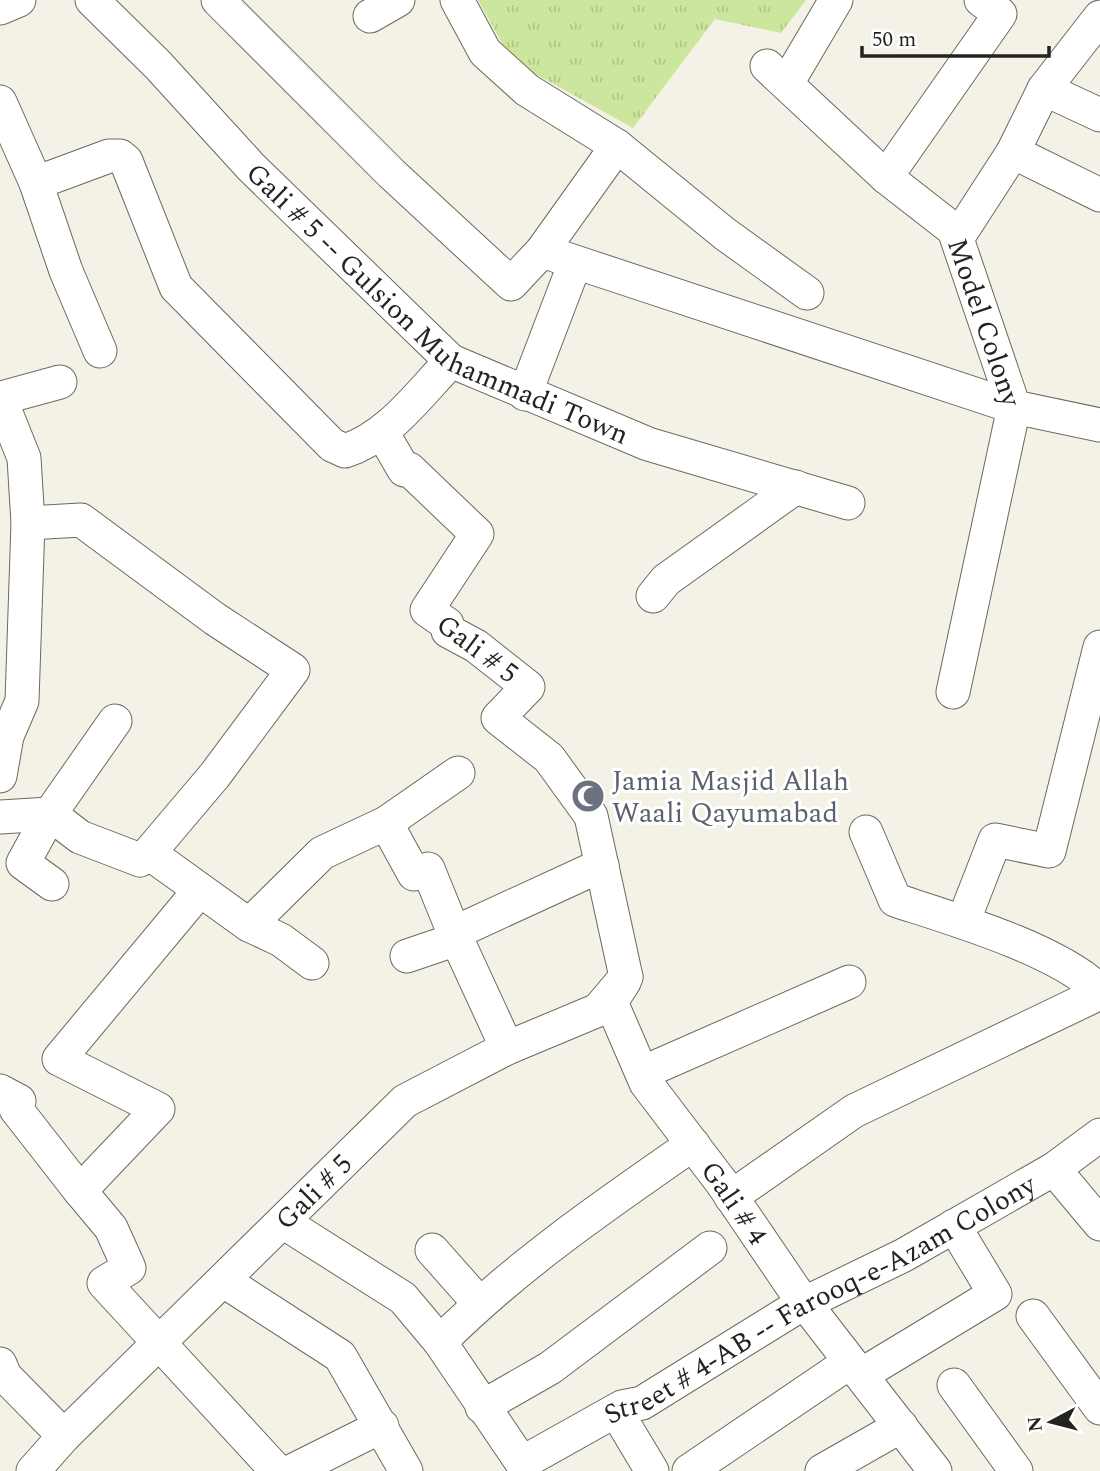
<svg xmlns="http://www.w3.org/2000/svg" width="1100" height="1471" viewBox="0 0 1100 1471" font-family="Spectral,serif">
	<defs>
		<pattern id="grass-tufts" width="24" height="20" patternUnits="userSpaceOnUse" patternTransform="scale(1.75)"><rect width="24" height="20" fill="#cce79d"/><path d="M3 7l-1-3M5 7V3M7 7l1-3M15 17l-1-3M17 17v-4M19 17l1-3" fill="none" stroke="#afc687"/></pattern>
	</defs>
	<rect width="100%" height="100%" fill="#f4f2e6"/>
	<path fill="url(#grass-tufts)" d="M478 0H806L781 33 715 19 633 128 512 61Z"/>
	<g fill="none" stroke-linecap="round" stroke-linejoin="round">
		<defs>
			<g id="minor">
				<path id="s1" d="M92 0 158 65 251 167 451 361 648 444 848 503"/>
				<path d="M218 0 392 174 511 284 542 251 617 146 725 234 807 293"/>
				<path d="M457 0 485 52 527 90 617 146"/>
				<path d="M0 8 19 0"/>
				<path d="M370 16 398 0"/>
				<path id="s2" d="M767 66 886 177 954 230 1014 407 1100 425"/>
				<path d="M787 83 836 0"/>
				<path d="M1044 89 1100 115"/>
				<path d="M0 102 36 183 66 271 100 351"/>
				<path d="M1013 152 1100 195"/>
				<path d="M886 177 1000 14 981 0"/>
				<path d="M36 183 109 156H120L126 161 176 287 332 445 345 451C389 437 420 393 451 361"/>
				<path d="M958 237 1013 152 1044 89 1100 17"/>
				<path d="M542 251 1014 407 953 692"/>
				<path d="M525 394 575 263"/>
				<path d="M0 398 24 458 28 523 22 701 7 736 0 776"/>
				<path d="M1 398 60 382"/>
				<path d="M382 432 404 470 409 469 477 534 427 610 447 624 448 631 476 646 528 687 498 718 549 758 591 816 626 977"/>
				<path d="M28 523 81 520 215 619 293 670 215 775 149 853"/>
				<path d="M653 596 666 580 796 487"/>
				<path d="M0 817 50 814 80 837 140 860 149 853 249 925 322 853 386 823 414 874 428 869 454 933"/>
				<path d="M386 823 458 773"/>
				<path d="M866 832 895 900C953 919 1057 949 1100 991"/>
				<path d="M52 884 23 863 50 814 115 721"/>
				<path d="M199 891 59 1059 158 1109 80 1191 111 1228 129 1268 104 1283 277 1471"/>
				<path d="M963 922 995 840 1049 851 1100 647"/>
				<path d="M249 925 281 940 312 963"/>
				<path d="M407 956 457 939"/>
				<path id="s3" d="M624 982 611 1002 646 1083 722 1183 794 1289 935 1471"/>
				<path d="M507 1048 454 933 602 865"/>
				<path d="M642 1073 849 982"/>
				<path d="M0 1091 19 1101 16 1109 80 1191"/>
				<path d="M1054 1169 1100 1135"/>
				<path d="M731 1197 854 1111 1100 993"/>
				<path id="s4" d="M283 1222 403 1298 440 1342 522 1463 622 1407 642 1403 797 1307 904 1255 1054 1169 1100 1224"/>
				<path d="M432 1250 479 1303"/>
				<path d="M224 1281 340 1356 406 1471"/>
				<path d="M1033 1316 1100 1408"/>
				<path d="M440 1342C516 1266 605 1205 693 1144"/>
				<path d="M0 1364 5 1376 64 1436"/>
				<path d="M861 1375 995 1294 954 1226"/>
				<path d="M954 1385 1016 1471"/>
				<path d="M482 1407 550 1368 710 1248"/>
				<path d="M616 1411 652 1471"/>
				<path id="s5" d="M33 1471 64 1436 405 1101 507 1048 598 1010 626 977"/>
				<path d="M292 1471 382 1426"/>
				<path d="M689 1471 850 1362"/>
				<path d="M822 1471 901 1426"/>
			</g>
		</defs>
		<use href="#minor" stroke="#6b695f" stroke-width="35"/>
		<use href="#minor" stroke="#fff" stroke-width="33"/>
	</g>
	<defs>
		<symbol id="mosque-disc" viewBox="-11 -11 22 22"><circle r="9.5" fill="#6b7280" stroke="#fff"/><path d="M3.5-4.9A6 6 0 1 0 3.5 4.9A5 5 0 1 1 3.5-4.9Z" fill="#fff"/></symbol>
	</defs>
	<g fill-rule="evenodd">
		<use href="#mosque-disc" x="569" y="777" width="38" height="38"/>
	</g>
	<g text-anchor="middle" stroke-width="6" stroke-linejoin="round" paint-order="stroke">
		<g font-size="28" fill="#24231f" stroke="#fff">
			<text dy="10" stroke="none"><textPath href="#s1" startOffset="466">Gali # 5 -- Gulsion Muhammadi Town</textPath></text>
			<text dy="10" stroke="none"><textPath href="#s2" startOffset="346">Model Colony</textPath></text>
			<text transform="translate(478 648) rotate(37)" y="10">Gali # 5</text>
			<text dy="10" stroke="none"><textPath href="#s5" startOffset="396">Gali # 5</textPath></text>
			<text dy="10" stroke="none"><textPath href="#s3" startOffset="261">Gali # 4</textPath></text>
			<text dy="10" stroke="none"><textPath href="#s4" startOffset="686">Street # 4-AB -- Farooq-e-Azam Colony</textPath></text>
		</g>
		<g font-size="28" fill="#5b616d" stroke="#fff" text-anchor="start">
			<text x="612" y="790">Jamia Masjid Allah<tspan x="612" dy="32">Waali Qayumabad</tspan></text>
		</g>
	</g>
	<g transform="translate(1051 1422) rotate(263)" stroke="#ffffff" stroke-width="5" paint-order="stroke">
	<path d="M0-5L12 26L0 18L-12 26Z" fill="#24231f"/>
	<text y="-10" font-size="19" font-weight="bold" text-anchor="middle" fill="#24231f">N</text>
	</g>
	<path d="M862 46v10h187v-10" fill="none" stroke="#24231f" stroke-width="3.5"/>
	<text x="872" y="46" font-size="21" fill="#24231f" stroke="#ffffff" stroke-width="5" paint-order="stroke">50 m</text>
</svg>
